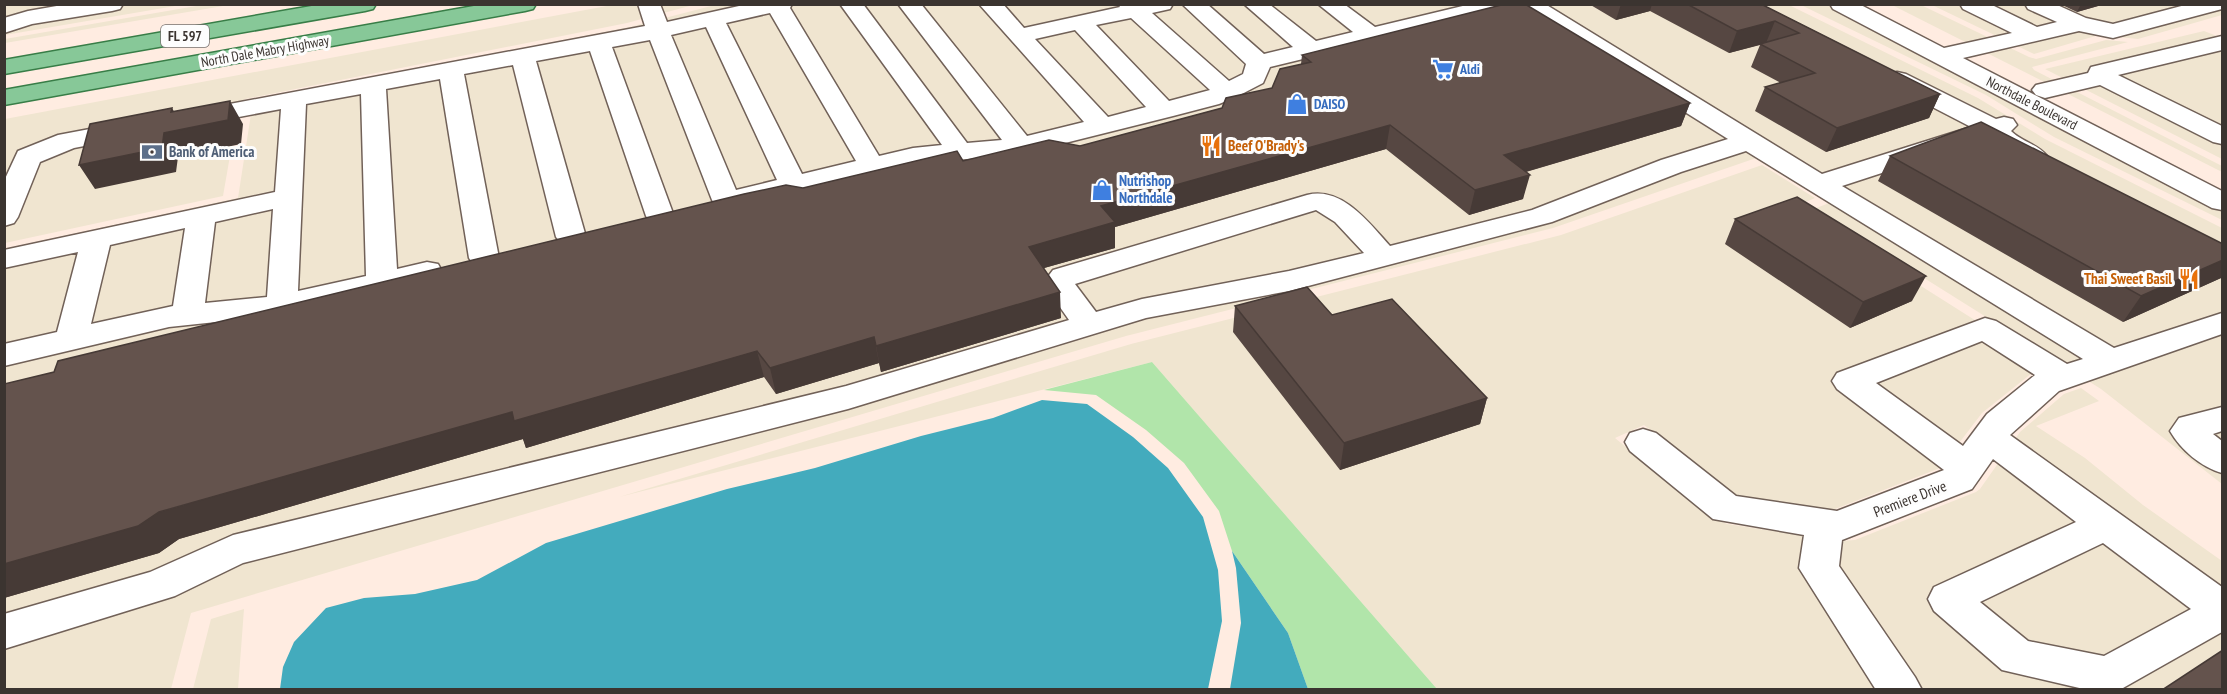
<svg xmlns="http://www.w3.org/2000/svg" width="2227" height="694" viewBox="0 0 2227 694" font-family="'PT Sans Narrow',sans-serif">
	<rect width="100%" height="100%" fill="#ffece1"/>
	<path fill="#f0e5d0" d="M2222 4V15L2138 39 2099 35 2034 54 1932 5Z
		M5 5H181L5 35Z
		M202 5H229L5 43V39Z
		M612 5H693L627 23 245 99 239 104 223 196 5 243V119Z
		M715 5H1789L1978 98 2045 139 2222 228V484L2101 389 1814 209 1834 201 1762 156 1553 228 1126 336 191 613 171 689H5L4 249 238 198 253 101 630 27Z
		M1801 5H1827L2222 211V220L2054 137 1986 95Z
		M1892 5H1921L2029 57 2036 59 2106 40 2128 42 2032 67 2034 70 2222 166V172Z
		M2204 31 2222 38V159L2045 69Z
		M1762 165 1815 198 1801 204 1804 212 2049 367 2032 373 1982 413 1940 468 1830 511 1735 496 1644 425 1615 438 1711 517 1727 524 1841 541 1855 540 1976 492 1980 489 2020 432 2064 394 2081 388 2099 401 2036 426 2085 458 2143 505 2222 561V689H1437L1152 362 619 497 1131 344 1561 235Z
		M244 609 238 689H193L211 619Z"/>
	<path fill="#b1e5aa" d="M1152 362 1437 689H1308L1288 633 1232 551 1219 511 1184 463 1146 430 1096 395 1044 390Z"/>
	<path fill="#43abbd" d="M1042 400 1087 404 1133 437 1168 468 1203 517 1218 570 1222 621 1208 689H280L283 667 294 642 326 608 364 598 415 594 477 580 546 543 727 489 815 468 921 436 993 418Z
		M1232 551 1288 633 1308 689H1230L1241 623 1236 568Z"/>
	<g fill="none" stroke-linecap="round" stroke-linejoin="round">
		<defs>
			<path id="minor" d="M68 4H123L120 9 112 11 32 24 4 33V18L28 11Z
				M638 4H660L667 22 748 4H792L790 8 879 156 913 148 942 145 840 4H863L967 143 1002 140 898 4H921L1027 136 1084 122 979 4H1003L1024 28 1120 7 1118 4H1173L1170 9 1152 13 1229 81 1243 74 1246 64 1182 4H1207L1264 54 1293 47 1244 4H1269L1316 41 1353 32 1318 4H1344L1375 27 1471 4H1512L1509 9 1270 67 1263 83 1236 97 1219 104 1173 116 1021 154 913 164 745 204 738 203 736 206 726 209 716 206 712 200 650 40 612 47 674 216 670 222 660 225 650 222 646 216 590 51 536 61 586 237 581 243 571 246 561 243 556 237 513 65 464 74 499 258 495 264 484 267 473 264 469 258 440 79 386 89 397 269 427 262 438 264 442 271 438 278 282 315 169 327 4 366V344L57 332 78 252 4 268V250L275 192 281 109 191 126 182 123 178 118 182 113 645 26ZM770 13 856 161 802 174 726 23ZM1131 18 1210 90 1169 101 1096 25ZM706 27 777 180 736 190 671 35ZM1075 30 1146 107 1108 117 1035 39ZM361 94 366 276 298 291 306 104ZM273 209 267 297 205 303 215 222ZM185 228 173 306 91 324 110 245Z
				M1518 4H1545L1822 174 1971 127 1888 84 1885 79 1888 74 1897 72 1906 74 1996 119 2004 117 2013 119 2017 125 2011 131C2022 142 2038 144 2047 156L2043 162C2023 167 2002 153 1989 138L1842 186 2114 348 2222 313V334L2059 391 2010 435 2222 587V632L2123 688 2088 690 2002 670 1934 611 1928 599 1934 587 2076 522 1993 459 1972 489 1842 540 1839 566 1915 677 1922 690H1876L1799 568 1804 535 1713 519 1630 451 1625 442 1630 433 1643 429 1656 433 1736 496 1837 511 1944 470 1837 389 1832 381 1837 373 1985 318 1996 321 2067 364 2083 359 1746 151 1681 172 1552 222 1289 291 1146 318 848 409 243 563 175 596 4 649V614L150 572 233 535 846 386 1069 320 1043 283 1053 270 1307 195C1342 186 1369 223 1390 246L1532 210 1661 160 1728 139 1521 9ZM1316 210 1335 222 1364 253 1289 271 1142 299 1096 312 1075 284ZM1982 341 2035 375 1987 414 1963 446 1876 383ZM2103 543 2191 609 2104 656 2028 641 1980 602Z
				M1830 4H1859L1944 48 2012 33 1963 9 1960 4H1990L2037 27 2057 22 2028 9 2025 4H2055L2086 18 2113 24 2189 4H2222V9L2113 38 2079 31 1963 58 2222 191V210L2212 208 1833 9Z
				M2222 36V50L2118 75 2222 126V144L2213 142 2100 85 2045 98 2036 95 2032 90 2036 85 2088 73 2091 67Z
				M132 121 141 123 145 129 141 135 74 148 40 162 18 217 14 223 4 226V181L18 151 58 135Z
				M2222 407V431L2213 434 2222 441V473C2201 467 2181 450 2170 431L2179 418Z"/>
			<path id="major" d="M323 4H376L373 9 365 11 4 74V60Z
				M485 4H536L533 9 525 11 4 105V90Z"/>
		</defs>
		<use href="#minor" stroke="#716158" stroke-width="3"/>
		<use href="#major" stroke="#387d47" stroke-width="3"/>
		<use href="#minor" fill="#fff" fill-rule="evenodd"/>
		<use href="#major" fill="#87c898" fill-rule="evenodd"/>
	</g>
	<path fill="#564742" d="M1589 4H1761L1940 94 1929 118 1826 152 1755 111 1765 87 1781 83 1751 67 1760 45 1729 53 1650 11 1616 20Z
		M2060 4H2105L2077 12Z
		M1302 55 1690 103 1681 126 1526 172 1523 199 1469 215 1386 149 1115 227V248L1044 268 1061 318 881 372 879 363 776 394 764 377 526 448 523 439 179 539 159 553 4 598 803 188 963 161 1080 146 1222 108 1272 88 1301 64Z
		M1890 156 2223 244V276L2221 278 2123 322 1878 181Z
		M1735 219 1912 301 1850 328 1725 244Z
		M1235 306 1332 315 1487 398 1480 424 1340 470 1233 332Z"/>
	<path fill="#463a36" d="M1621 4H1652L1650 11 1616 20Z
		M2081 4H2105L2077 12Z
		M1775 21 1766 43 1729 53 1737 31Z
		M1940 94 1929 118 1826 152 1837 128Z
		M230 101 243 124 241 144 178 157 176 172 95 189 79 165 164 133 172 108 184 129Z
		M1690 103 1681 126 1498 180 1504 155Z
		M1390 125 1386 149 1115 227V248L1030 272 1029 247 1101 206Z
		M1530 175 1523 199 1469 215 1475 190Z
		M2223 260V276L2221 278 2123 322 2141 296Z
		M1926 276 1912 301 1850 328 1863 302Z
		M1060 292 1061 318 881 372 876 346Z
		M874 337 879 363 776 394 770 368Z
		M757 351 764 377 526 448 523 439 179 539 159 553 4 598V564L159 512 512 412Z
		M1487 398 1480 424 1340 470 1344 443Z"/>
	<path fill="#64534d" stroke="#463a36" stroke-width="1.5" d="M1505 4H1525L1690 103 1504 155 1530 175 1475 190 1390 125 1101 206 1115 222 1029 247 1060 292 876 346 874 337 770 368 757 351 514 421 512 412 159 512 138 526 4 564V384L54 372 58 361 744 194 786 185 803 188 957 151 963 161 1049 140 1080 146 1222 108 1226 98 1272 88 1280 69 1311 62 1302 55Z
		M1687 4H1761L1940 94 1837 128 1765 87 1815 73 1760 44 1799 33 1775 21 1737 31Z
		M230 101 228 120 164 133 162 148 79 165 90 124 172 108 171 112Z
		M1981 122 2223 244V260L2141 296 1890 156Z
		M1797 197 1926 276 1863 302 1735 219Z
		M1307 287 1332 315 1392 299 1487 398 1344 443 1235 306Z
		M2223 650V690H2162Z"/>
	<defs>
		<symbol id="supermarket-bare" viewBox="-9 -9 18 18"><path d="M-6-5.5h2.5l.6 2H6L4.5 2H-2.5L-4.4-4H-6ZM-1.5 3.2a1.3 1.3 0 1 0 .1 0ZM3 3.2a1.3 1.3 0 1 0 .1 0Z" fill="#3f7fe0" stroke="#fdfdfd" stroke-width="2.5" paint-order="stroke"/></symbol>
		<symbol id="shop-bare" viewBox="-9 -9 18 18"><path d="M-5-2.5h2.3a2.7 3.5 0 0 1 5.4 0H5L5.5 6h-11ZM-1.5-2.5h3a1.5 2.3 0 0 0-3 0Z" fill="#3f7fe0" stroke="#fdfdfd" stroke-width="2.5" paint-order="stroke"/></symbol>
		<symbol id="restaurant-bare" viewBox="-9 -9 18 18"><path d="M-5-6h1v4h1v-4h1v4h1v-4h1v5L-1.5 .5V6h-2V.5L-5-1ZM5-6V6H3V1.5H1.5Q1.5-4 5-6Z" fill="#e8710a" stroke="#fdfdfd" stroke-width="2.5" paint-order="stroke"/></symbol>
		<symbol id="bank-bare" viewBox="-9 -9 18 18"><path d="M-6-4H6V4H-6ZM0-2.3a2.3 2.3 0 1 0 0 4.6a2.3 2.3 0 1 0 0-4.6Z" fill="#5c6f8a" stroke="#fdfdfd" stroke-width="2.5" paint-order="stroke"/></symbol>
	</defs>
	<g fill-rule="evenodd">
		<use href="#supermarket-bare" x="1428" y="54" width="30" height="30"/>
		<use href="#shop-bare" x="1282" y="89" width="30" height="30"/>
		<use href="#restaurant-bare" x="1196" y="131" width="30" height="30"/>
		<use href="#bank-bare" x="137" y="137" width="30" height="30"/>
		<use href="#shop-bare" x="1087" y="175" width="30" height="30"/>
		<use href="#restaurant-bare" x="2174" y="264" width="30" height="30"/>
	</g>
	<g text-anchor="middle" stroke-width="6" stroke-linejoin="round" paint-order="stroke">
		<rect fill="#fdfdfd" stroke="#75706e" stroke-width="1.5" x="161" y="25" width="48" height="22" rx="4.5"/>
		<g font-size="14" font-weight="bold" fill="#3b3430">
			<text x="185" y="41">FL 597</text>
		</g>
		<g font-size="14" fill="#3b3430" stroke="#fdfdfd">
			<text transform="translate(265 51) rotate(-10)" y="5">North Dale Mabry Highway</text>
			<text transform="translate(2032 103) rotate(27)" y="5">Northdale Boulevard</text>
		</g>
		<g font-size="14" font-weight="bold" fill="#366cbe" stroke="#fdfdfd" text-anchor="start">
			<text x="1460" y="74">Aldi</text>
			<text x="1314" y="109">DAISO</text>
		</g>
		<g font-size="15" font-weight="bold" fill="#c56008" stroke="#fdfdfd" text-anchor="start">
			<text x="1228" y="151">Beef O'Brady's</text>
			<text x="2172" y="284" text-anchor="end">Thai Sweet Basil</text>
		</g>
		<g font-size="15" font-weight="bold" fill="#4e5e75" stroke="#fdfdfd" text-anchor="start">
			<text x="169" y="157">Bank of America</text>
		</g>
		<g font-size="15" font-weight="bold" fill="#366cbe" stroke="#fdfdfd" text-anchor="start">
			<text x="1119" y="186">Nutrishop<tspan x="1119" dy="17">Northdale</tspan></text>
		</g>
		<g font-size="15" fill="#3b3430" stroke="#fdfdfd">
			<text transform="translate(1910 499) rotate(-21)" y="5">Premiere Drive</text>
		</g>
	</g>
	<rect width="2227" height="694" fill="none" stroke="#3b3430" stroke-width="12"/>
</svg>
